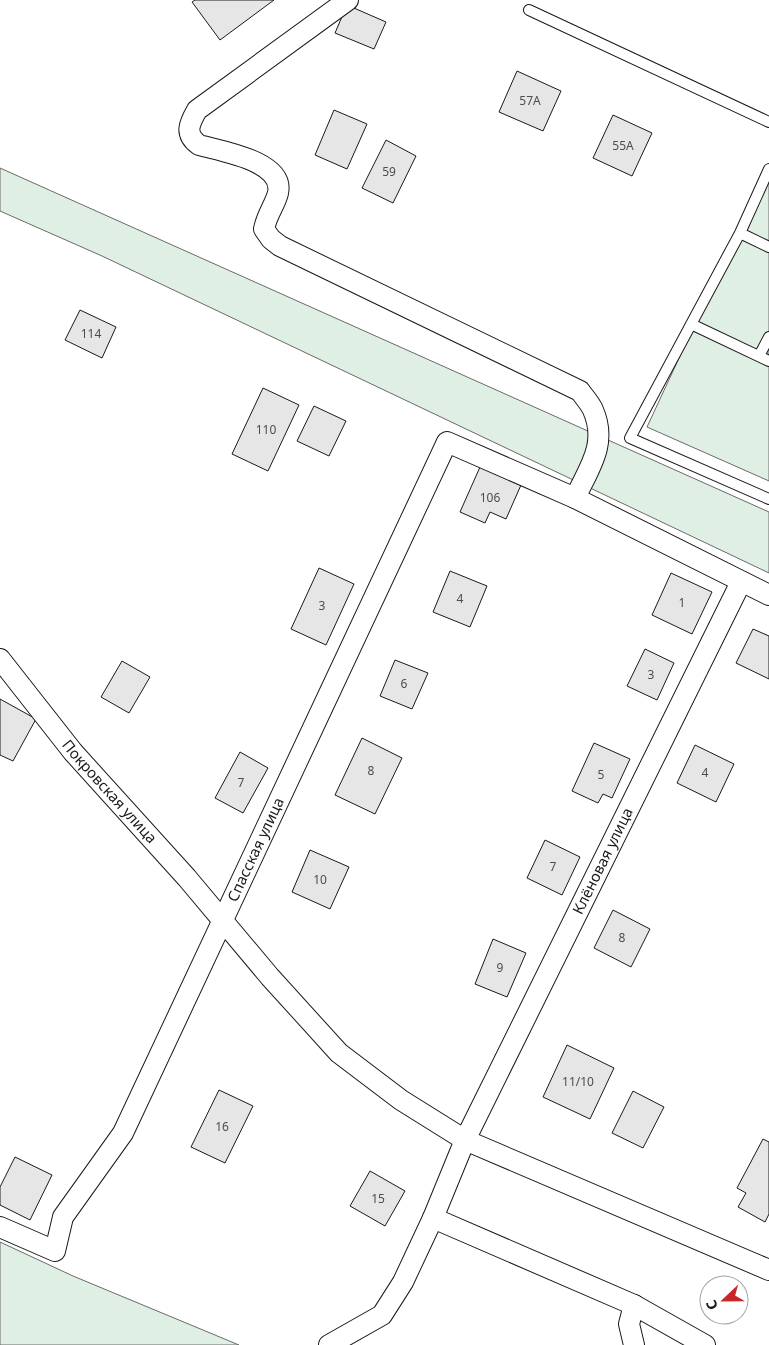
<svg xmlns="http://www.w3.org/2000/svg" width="769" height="1345" viewBox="0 0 769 1345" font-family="'Noto Sans',sans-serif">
	<rect width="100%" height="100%" fill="#fff"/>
	<path fill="#e0efe3" stroke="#6a6a6a" d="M0 168 769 512V573L102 256 0 211Z
		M769 182V481L647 427 719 272Z
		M0 1242 73 1276 239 1345H0Z"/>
	<path fill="#e6e6e6" stroke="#1a1a1a" d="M195 0H274L220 40 192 2Z
		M347 5 386 22 374 49 335 33Z
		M517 71 561 91 543 131 499 112Z
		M334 110 367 124 347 169 315 155Z
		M613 115 652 133 632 176 593 158Z
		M386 140 416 156 393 203 362 188Z
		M80 310 116 327 102 358 65 340Z
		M263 388 299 405 268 471 232 454Z
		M314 406 346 421 329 456 297 441Z
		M480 467 521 485 506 519 490 512 485 523 460 512Z
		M319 568 354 584 326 645 291 629Z
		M450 571 487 586 470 627 433 612Z
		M671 573 712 592 692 634 652 615Z
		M753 629 769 636V679L736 663Z
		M645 649 674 663 657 700 627 686Z
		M395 660 428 673 412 709 380 696Z
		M122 661 150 677 129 713 101 697Z
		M0 699 36 719 13 761 0 755Z
		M362 738 402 758 375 814 335 795Z
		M594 743 630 759 612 798 603 794 598 803 572 791Z
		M695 745 734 764 716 802 677 783Z
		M240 752 268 768 243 813 215 798Z
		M545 840 580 857 562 895 527 878Z
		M310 850 349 867 330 909 292 892Z
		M613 910 650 929 631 967 594 948Z
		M493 939 526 953 507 997 475 984Z
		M567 1045 614 1068 590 1119 543 1097Z
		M219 1090 253 1106 225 1163 191 1147Z
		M633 1091 664 1107 643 1148 612 1133Z
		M763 1139 769 1142V1214L765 1222 738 1207 746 1193 737 1188Z
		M15 1157 52 1175 30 1220 0 1205V1187Z
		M370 1171 405 1191 385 1226 350 1206Z"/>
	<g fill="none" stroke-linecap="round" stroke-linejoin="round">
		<defs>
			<path id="service" d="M529 10 769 122
				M769 169 740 233 630 438 769 499
				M740 233 769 247
				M691 324 769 361
				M759 356 769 337"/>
			<g id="minor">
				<path d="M348 0 197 110C189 124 184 134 199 145 220 151 285 161 278 193 275 205 267 214 264 229L271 239 280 246 580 391C584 397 590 403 593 410 608 444 589 468 575 498"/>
				<path id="s1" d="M0 659 73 752 187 878 270 977 339 1053 401 1100 465 1140 769 1270"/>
				<path id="s2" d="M0 1227 55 1251 63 1217 123 1133 447 442 575 498 769 595"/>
				<path d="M329 1345 382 1315 403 1282 433 1218"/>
				<path d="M634 1345 629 1324 634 1305"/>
				<path id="s3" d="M705 1345 634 1305 433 1218 465 1140 741 582"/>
			</g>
		</defs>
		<use href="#service" stroke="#1a1a1a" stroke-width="12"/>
		<use href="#minor" stroke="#1a1a1a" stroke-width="22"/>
		<use href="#service" stroke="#fff" stroke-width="10"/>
		<use href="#minor" stroke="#fff" stroke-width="20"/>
	</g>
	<g text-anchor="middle" stroke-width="4" stroke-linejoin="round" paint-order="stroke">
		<g font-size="12" fill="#4d4d4d">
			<text x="530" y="105">57А</text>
			<text x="623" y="150">55А</text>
			<text x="389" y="176">59</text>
			<text x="91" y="338">114</text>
			<text x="266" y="434">110</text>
			<text x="490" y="502">106</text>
			<text x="460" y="603">4</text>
			<text x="682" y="607">1</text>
			<text x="322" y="610">3</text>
			<text x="651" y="679">3</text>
			<text x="404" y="688">6</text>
			<text x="371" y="775">8</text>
			<text x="705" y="777">4</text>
			<text x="601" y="779">5</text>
			<text x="241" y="787">7</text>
			<text x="553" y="871">7</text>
			<text x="320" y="884">10</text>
			<text x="622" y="942">8</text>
			<text x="500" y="972">9</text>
			<text x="578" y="1086">11/10</text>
			<text x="222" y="1131">16</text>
			<text x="378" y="1203">15</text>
		</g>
		<g font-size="15" fill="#1a1a1a" stroke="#fff">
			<text dy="5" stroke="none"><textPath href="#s1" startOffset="172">Покровская улица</textPath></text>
			<text dy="5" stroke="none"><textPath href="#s2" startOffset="511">Спасская улица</textPath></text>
			<text dy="5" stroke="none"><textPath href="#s3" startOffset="696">Клёновая улица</textPath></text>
		</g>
	</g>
	<g transform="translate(724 1300) rotate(248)"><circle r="24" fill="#ffffff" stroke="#a3a3a3"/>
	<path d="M0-4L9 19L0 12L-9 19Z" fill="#c62828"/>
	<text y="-8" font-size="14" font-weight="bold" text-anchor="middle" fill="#1a1a1a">С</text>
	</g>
</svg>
